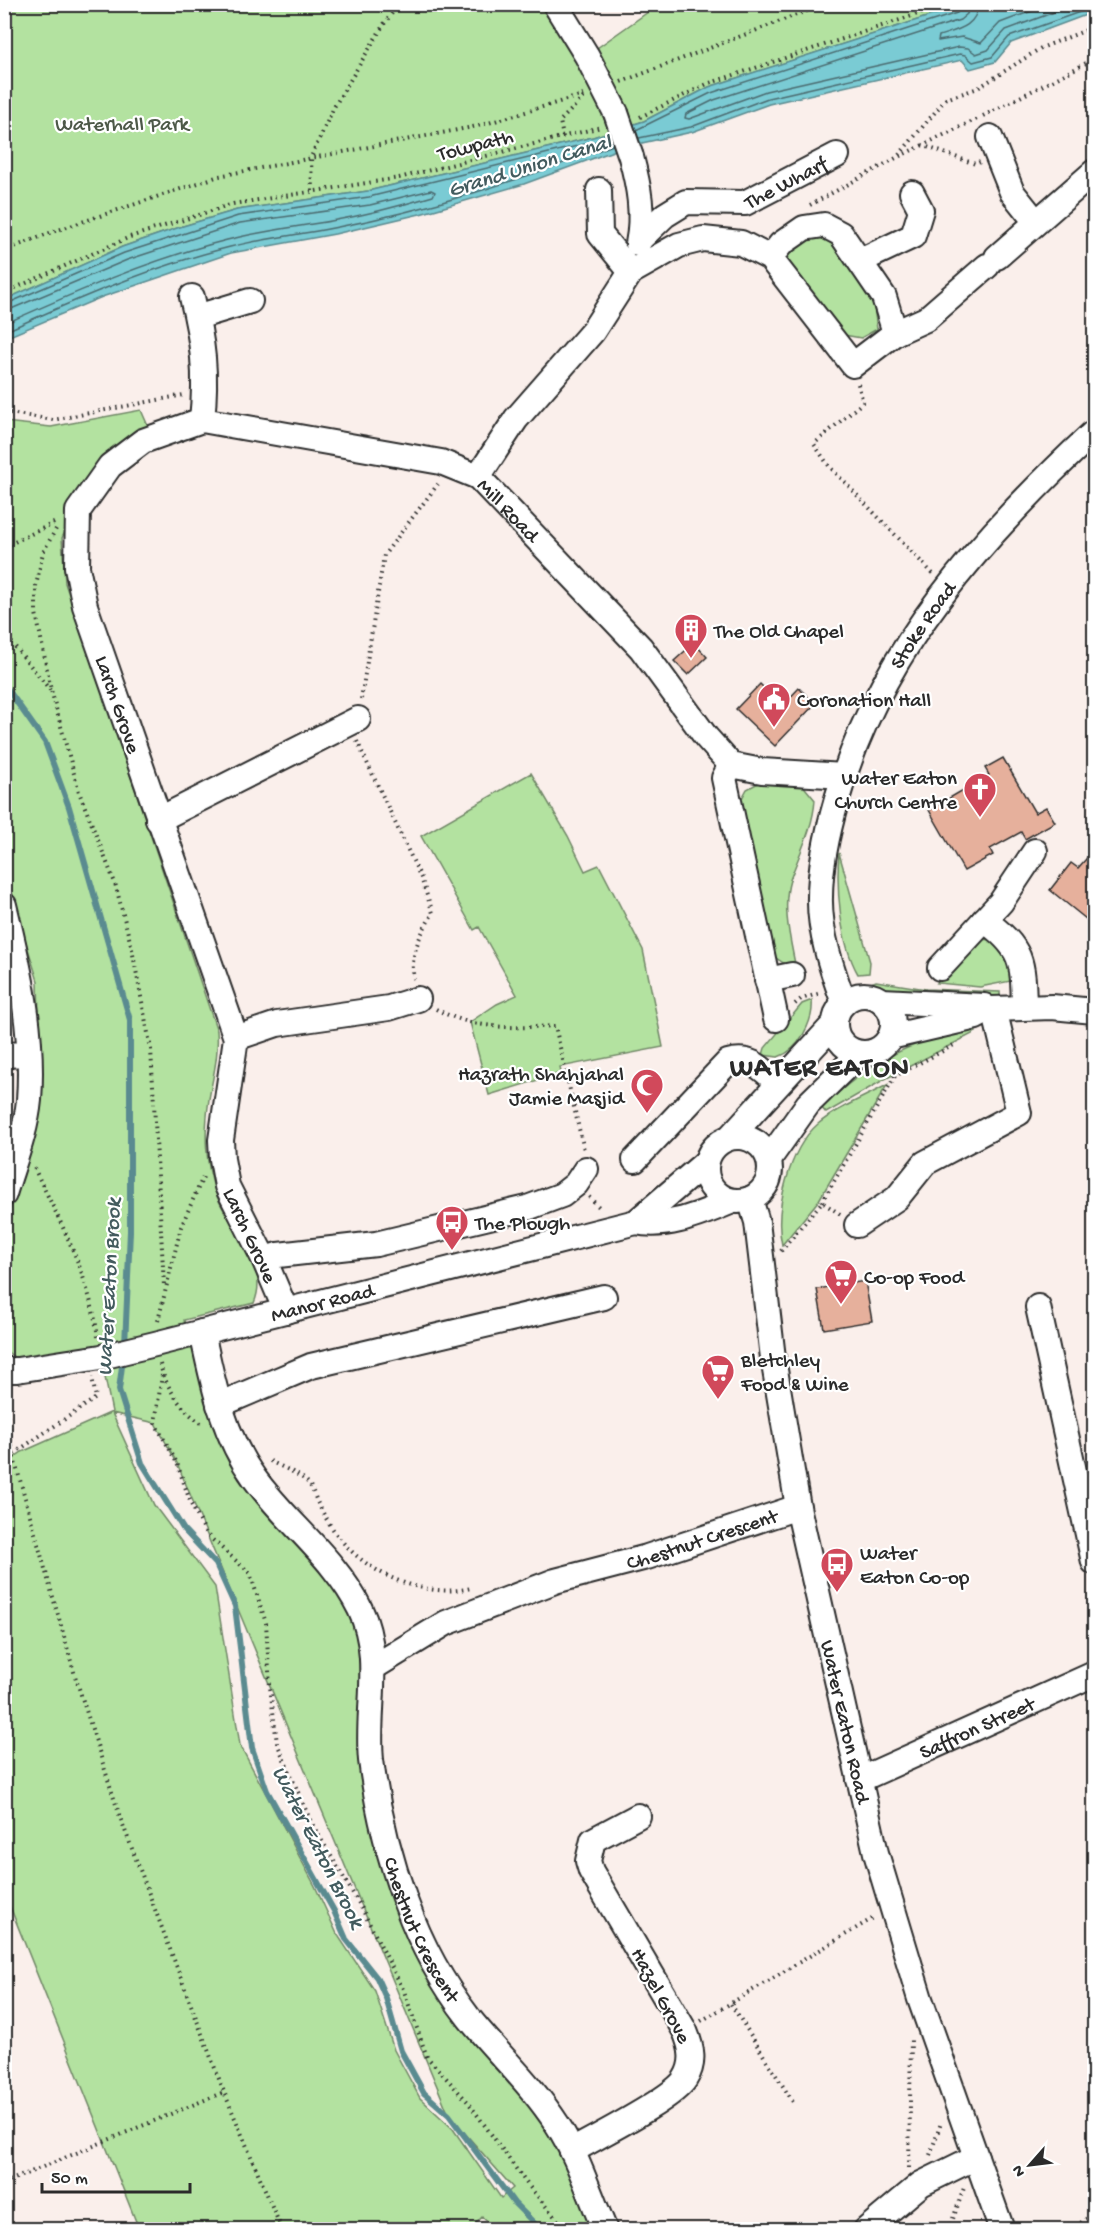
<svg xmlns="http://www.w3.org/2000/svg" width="1099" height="2234" viewBox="0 0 1099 2234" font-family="'Gochi Hand',sans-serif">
	<rect width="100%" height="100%" fill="#faefeb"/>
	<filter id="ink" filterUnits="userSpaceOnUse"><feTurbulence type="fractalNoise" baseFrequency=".0167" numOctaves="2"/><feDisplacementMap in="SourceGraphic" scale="12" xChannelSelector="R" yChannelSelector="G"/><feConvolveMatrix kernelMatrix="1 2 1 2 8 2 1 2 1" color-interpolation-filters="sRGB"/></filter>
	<g filter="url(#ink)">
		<path fill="#b3e2a0" stroke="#6f8666" stroke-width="1.5" fill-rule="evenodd" d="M4 5H555L587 55 658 5H964L709 87 644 121 593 137 368 191 237 210 183 226 122 247 5 300Z
			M810 234 836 239 873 301 877 329 861 338 844 335 784 256Z
			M141 410 148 426 98 463 62 538 65 583 217 1031C219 1055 213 1076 209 1099 204 1133 205 1162 216 1194 229 1229 271 1263 254 1303L184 1320 206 1397 332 1581 359 1632 378 1841 514 2083 556 2142 596 2229H495L482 2217 470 2230 139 2229 5 1894V1464L22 1452 112 1412 101 1357H14L5 1350V1229L41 1100 38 981 5 875V422L51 427ZM112 1413 155 1423 177 1463 449 2115 513 2188 501 2198 453 2129 420 2098 394 2050 375 1991 337 1934 315 1886 240 1745 215 1587 154 1505Z
			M531 773 568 836 585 871 599 865 643 950 663 1047 560 1067 561 1073 489 1095 470 1022 497 1004 517 995 479 927 474 930 421 836Z
			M762 781 801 783 815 800C813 829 799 854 790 880 782 907 790 938 795 964L788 966 773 956 741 800 747 789Z
			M839 853 870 962 869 973 858 974C840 943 836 888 839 853Z
			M978 939 993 940 1011 957V981L980 987 937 983Z
			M876 981 926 989 1000 992V996L964 999 881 992 871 983Z
			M812 1000C814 1021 799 1050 778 1057L763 1055 765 1048 802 1004Z
			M973 1028 976 1032 885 1079 826 1113 822 1108C868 1062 910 1041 973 1028Z
			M887 1085 819 1200 782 1245C774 1210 789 1149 818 1124 837 1108 865 1097 887 1085Z"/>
		<path fill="#7acbd4" stroke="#5a8b90" stroke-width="1.5" d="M964 5H1094V12L1011 43 995 62 970 69 962 60 769 104 692 132 624 147 524 184 420 214 335 234 231 253 102 297 5 338 4 300 122 247 183 226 237 210 368 191 593 137 644 121 709 87Z"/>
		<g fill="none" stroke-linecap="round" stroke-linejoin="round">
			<path stroke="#4b6b6f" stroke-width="1.5" d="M969 4 967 14 960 20 714 100 686 114 685 118 689 119 766 91 959 47 968 48 976 54 988 50 1006 30 1076 4
				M978 4C977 27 957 30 939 36L938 41 962 37 981 43 1000 23 1050 4
				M636 130 711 93 957 13 962 4
				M639 138 691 127 768 98 960 54 965 55 973 62 992 57 1009 37 1094 7
				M4 305 124 253 238 216 369 197 610 138
				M4 312 127 260 240 223 370 205 431 190 435 192 433 196C400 206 365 215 331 221 296 227 261 231 227 240 151 259 76 292 4 324
				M4 332C77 299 153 266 230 247 264 238 299 235 333 228 429 210 522 179 613 145"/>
			<path stroke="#5a8b90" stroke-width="6" d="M4 684 45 742 69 807 130 1020V1231L125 1345
				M123 1358 119 1390 142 1463 184 1530 216 1564 235 1606 252 1748 267 1791 334 1911 346 1939 377 1978 386 1998 401 2051 424 2093 449 2115 514 2203 541 2230"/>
		</g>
		<path fill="#e6b09c" stroke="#2b2b2b" stroke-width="1.5" d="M694 643 707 657 688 675 674 661Z
			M760 684 782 706 799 688 815 704 775 746 736 709Z
			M1003 758 1035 813 1046 807 1055 822 1025 839 1021 832 990 849 993 855 964 871 929 810 989 775 985 768Z
			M1095 849V908L1086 919 1050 890 1071 863 1078 868Z
			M865 1281 872 1321 824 1329 817 1289Z"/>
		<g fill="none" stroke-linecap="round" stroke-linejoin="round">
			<defs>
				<g id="minor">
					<path d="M555 4 587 56 616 113"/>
					<path d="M990 137 1012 192 1036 222"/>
					<path d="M631 157C639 187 644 213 638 244"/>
					<path d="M599 190 600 234 631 272"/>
					<path id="s1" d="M639 240 665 215 686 202 745 203 837 155"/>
					<path d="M997 257 1094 172"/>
					<path d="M860 261 913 236 921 210 912 193"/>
					<path d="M192 297C203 342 207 373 202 420"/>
					<path d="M197 317 250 301"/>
					<path d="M895 333 926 319 987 266"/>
					<path d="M478 477 516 419 593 331 631 272 679 245 703 239 741 243 770 258 853 365 895 333 884 297 841 234 824 225 804 228 781 244 770 258"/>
					<path d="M731 765 724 778 776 1019"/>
					<path d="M158 820 358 719"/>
					<path d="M4 905C20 970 34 1033 29 1100 26 1132 13 1164 4 1194"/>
					<path d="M984 920C1023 948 1023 962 1024 1007"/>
					<path d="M940 968 1001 902 1035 851"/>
					<path d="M767 980 792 975"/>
					<circle cx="864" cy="1024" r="29"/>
					<path d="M882 1001 984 1006"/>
					<path id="s2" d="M844 1003C832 970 819 932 820 897 820 864 828 830 837 799 879 650 983 535 1094 432"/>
					<path d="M890 1037 976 1017 991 1009 1052 1007 1094 1011"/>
					<path d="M236 1038 277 1024 389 1008 418 999"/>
					<path d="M4 1055 29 1054"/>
					<circle cx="738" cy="1169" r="32"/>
					<path d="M730 1137 835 1023"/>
					<path d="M769 1159 808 1104 860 1053"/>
					<path d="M635 1160 728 1062C751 1055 762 1069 778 1083"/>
					<path id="s3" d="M750 1199 757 1222 773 1358 798 1507 876 1853 920 1999 1002 2230"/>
					<path d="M636 1222C669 1229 702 1213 733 1201"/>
					<path d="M857 1225 897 1198 925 1163 1019 1113 994 1009"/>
					<path d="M264 1259 278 1255 376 1244 527 1208 562 1195 576 1184 586 1169"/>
					<path d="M1038 1307 1094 1562"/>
					<path id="s4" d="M286 1311 264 1259 227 1186 222 1159 221 1140 236 1038 85 606 77 567 78 511 110 466 143 441 202 420 441 462 478 477 641 648 706 737 731 765 762 771 844 776"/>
					<path id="s5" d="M202 1332C213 1384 223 1435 255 1479 288 1524 335 1558 360 1609 383 1657 366 1709 371 1760 377 1808 389 1857 406 1903 421 1944 442 1983 469 2018 498 2054 532 2085 557 2124 578 2156 589 2194 605 2230"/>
					<path id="s6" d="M4 1370H17L101 1357 155 1344 636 1222 706 1162"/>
					<path d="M219 1405 311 1366 604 1297"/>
					<path id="s7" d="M374 1667 446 1623 555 1581 647 1557 798 1507"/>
					<path id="s8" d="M859 1780 1094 1674"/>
					<path d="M572 2151C596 2137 673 2099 685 2079 695 2063 692 2048 685 2031L591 1871 588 1861 593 1840 638 1816"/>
					<path d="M866 2230 921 2184 976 2157"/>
				</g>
			</defs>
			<use href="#minor" stroke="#2b2b2b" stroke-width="28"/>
			<path stroke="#2b2b2b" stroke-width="4" stroke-dasharray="1.5 4.5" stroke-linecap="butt" d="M621 82 825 4
				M983 116 1094 59
				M640 117 707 84 948 4
				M563 137 560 121 585 96
				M922 145 975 164 980 162
				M899 155 946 99 978 88 1041 48 1094 27
				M312 191 311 157 334 107 384 24 399 4
				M810 205 898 157 977 119
				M4 251 55 231 219 176 478 126 583 95
				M4 293 130 237 233 204 399 178 601 127
				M858 384 863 402 814 444 829 466 933 574
				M4 412 53 420 184 395
				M56 529 43 552 36 586V613L51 690 79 792 115 883 132 949 151 1049 164 1286
				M4 547 58 521
				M4 633 50 690
				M361 699 384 555 438 484
				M357 741 421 878 433 913C421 933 409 955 414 979
				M795 1004 801 999 821 993
				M436 1009C474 1030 513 1028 555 1026L584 1150
				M34 1168C61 1223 89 1275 98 1337
				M589 1197 601 1209
				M822 1202 895 1076 954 1045
				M781 1251 822 1202 840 1214
				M158 1321 181 1227 203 1177
				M160 1364C165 1386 183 1413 203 1424
				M162 1375 155 1423 177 1463 191 1504 207 1535 250 1573 266 1623 270 1687 277 1743 311 1822 361 1907 404 1991 427 2057 468 2102 527 2184 566 2230
				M4 1392 13 1455 76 1679 120 1817 224 2092 282 2230
				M4 1460 96 1398 92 1377
				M270 1461C281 1467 301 1474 309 1484 314 1491 316 1502 321 1509 325 1517 330 1525 335 1532 363 1573 423 1599 471 1588
				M731 2004 793 2102
				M701 2021 875 1917
				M930 2155 941 2123
				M909 2168 911 2038
				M4 2183 224 2092
				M949 2230 964 2188
				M1071 2230 1094 2213"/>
			<use href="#minor" stroke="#fff" stroke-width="24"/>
			<defs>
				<path id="minor-bridge" d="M616 113 631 157"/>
			</defs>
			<use href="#minor-bridge" stroke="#2b2b2b" stroke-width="28" stroke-linecap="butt"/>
			<use href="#minor-bridge" stroke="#fff" stroke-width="24"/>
		</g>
	</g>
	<defs>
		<symbol id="building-pin" viewBox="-11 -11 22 30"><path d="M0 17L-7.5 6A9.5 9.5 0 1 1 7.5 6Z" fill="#d1495b" stroke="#fff"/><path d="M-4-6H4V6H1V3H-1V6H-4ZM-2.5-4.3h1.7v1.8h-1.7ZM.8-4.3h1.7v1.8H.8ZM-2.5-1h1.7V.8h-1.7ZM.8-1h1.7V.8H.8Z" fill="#fff"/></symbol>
		<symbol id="civic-pin" viewBox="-11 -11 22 30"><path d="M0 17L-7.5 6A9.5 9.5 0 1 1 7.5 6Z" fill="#d1495b" stroke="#fff"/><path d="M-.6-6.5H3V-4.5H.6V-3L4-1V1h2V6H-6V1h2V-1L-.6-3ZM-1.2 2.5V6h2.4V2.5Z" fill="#fff"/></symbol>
		<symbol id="church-pin" viewBox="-11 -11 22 30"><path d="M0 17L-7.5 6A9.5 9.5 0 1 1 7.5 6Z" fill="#d1495b" stroke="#fff"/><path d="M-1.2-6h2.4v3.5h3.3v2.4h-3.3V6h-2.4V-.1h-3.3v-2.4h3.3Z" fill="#fff"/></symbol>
		<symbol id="mosque-pin" viewBox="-11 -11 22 30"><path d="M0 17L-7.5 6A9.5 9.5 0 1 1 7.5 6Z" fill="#d1495b" stroke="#fff"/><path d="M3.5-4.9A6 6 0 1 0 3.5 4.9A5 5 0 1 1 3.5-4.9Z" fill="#fff"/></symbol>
		<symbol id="bus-pin" viewBox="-11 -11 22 30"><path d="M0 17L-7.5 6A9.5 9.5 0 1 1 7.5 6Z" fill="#d1495b" stroke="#fff"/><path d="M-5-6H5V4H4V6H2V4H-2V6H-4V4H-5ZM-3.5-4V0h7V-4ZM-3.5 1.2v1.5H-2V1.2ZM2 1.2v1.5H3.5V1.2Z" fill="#fff"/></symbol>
		<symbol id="supermarket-pin" viewBox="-11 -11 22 30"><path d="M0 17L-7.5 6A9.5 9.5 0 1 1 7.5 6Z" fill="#d1495b" stroke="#fff"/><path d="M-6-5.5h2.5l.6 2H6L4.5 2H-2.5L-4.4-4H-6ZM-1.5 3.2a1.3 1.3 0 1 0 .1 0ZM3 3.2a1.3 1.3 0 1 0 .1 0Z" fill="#fff"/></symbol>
	</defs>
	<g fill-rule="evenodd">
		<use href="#building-pin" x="672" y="611" width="38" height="52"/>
		<use href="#civic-pin" x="755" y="680" width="38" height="52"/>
		<use href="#church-pin" x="961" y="770" width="38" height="52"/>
		<use href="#mosque-pin" x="628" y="1066" width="38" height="52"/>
		<use href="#bus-pin" x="433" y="1203" width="38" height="52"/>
		<use href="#supermarket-pin" x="822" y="1257" width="38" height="52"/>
		<use href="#supermarket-pin" x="699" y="1352" width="38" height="52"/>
		<use href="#bus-pin" x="818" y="1545" width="38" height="52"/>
	</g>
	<g text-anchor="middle" stroke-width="4.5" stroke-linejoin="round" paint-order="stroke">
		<g font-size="21" fill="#4d5948" stroke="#fff">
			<text x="122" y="130">Waterhall Park</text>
		</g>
		<g font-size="21" fill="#2b2b2b" stroke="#fff">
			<text transform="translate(475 144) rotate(-14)" y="7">Towpath</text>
			<text dy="7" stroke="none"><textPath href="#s1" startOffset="165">The Wharf</textPath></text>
			<text dy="7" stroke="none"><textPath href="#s4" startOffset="1328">Mill Road</textPath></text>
			<text dy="7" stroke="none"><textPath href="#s2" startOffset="404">Stoke Road</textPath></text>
			<text transform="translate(119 704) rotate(71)" y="7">Larch Grove</text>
			<text transform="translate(251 1235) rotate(65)" y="7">Larch Grove</text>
			<text dy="7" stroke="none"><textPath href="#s6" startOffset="326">Manor Road</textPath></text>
			<text dy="7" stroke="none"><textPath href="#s7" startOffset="354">Chestnut Crescent</textPath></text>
			<text dy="7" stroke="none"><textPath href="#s3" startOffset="532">Water Eaton Road</textPath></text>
			<text dy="7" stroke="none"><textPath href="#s8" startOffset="129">Saffron Street</textPath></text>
			<text dy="7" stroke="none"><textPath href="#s5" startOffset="656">Chestnut Crescent</textPath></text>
			<text transform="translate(662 1995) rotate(62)" y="7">Hazel Grove</text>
		</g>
		<g font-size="21" fill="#2b2b2b" stroke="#fff" text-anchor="start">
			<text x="714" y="637">The Old Chapel</text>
			<text x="797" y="706">Coronation Hall</text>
			<text x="957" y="784" text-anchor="end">Water Eaton<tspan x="957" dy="24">Church Centre</tspan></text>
			<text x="624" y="1080" text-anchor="end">Hazrath Shahjahal<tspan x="624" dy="24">Jamie Masjid</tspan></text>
			<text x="475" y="1229">The Plough</text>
			<text x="864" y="1283">Co-op Food</text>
			<text x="741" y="1366">Bletchley<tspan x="741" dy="24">Food &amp; Wine</tspan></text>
			<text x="860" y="1559">Water<tspan x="860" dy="24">Eaton Co-op</tspan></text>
		</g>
		<g font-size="22" font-style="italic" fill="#435b5e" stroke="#fff">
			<text transform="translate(529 164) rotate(-17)" y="8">Grand Union Canal</text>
			<text transform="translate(107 1287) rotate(-87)" y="8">Water Eaton Brook</text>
			<text transform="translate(320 1846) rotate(63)" y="8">Water Eaton Brook</text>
		</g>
		<g font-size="27" font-weight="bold" letter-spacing="1.5" fill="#2b2b2b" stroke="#fff">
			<text x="820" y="1075">WATER EATON</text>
		</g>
	</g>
	<rect width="1099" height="2234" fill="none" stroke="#fff" stroke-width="24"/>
	<rect x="12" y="12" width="1075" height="2210" fill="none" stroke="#2b2b2b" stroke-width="2" filter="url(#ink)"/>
	<g transform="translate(1030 2165) rotate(242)" stroke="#ffffff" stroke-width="4.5" paint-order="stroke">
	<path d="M0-4.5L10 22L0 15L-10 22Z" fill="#2b2b2b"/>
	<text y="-9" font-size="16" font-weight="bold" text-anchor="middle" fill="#2b2b2b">N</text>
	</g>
	<path d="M42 2183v9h148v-9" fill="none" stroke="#2b2b2b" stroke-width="3"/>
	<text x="51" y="2183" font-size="18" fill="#2b2b2b" stroke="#ffffff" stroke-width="4.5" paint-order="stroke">50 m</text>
</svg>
